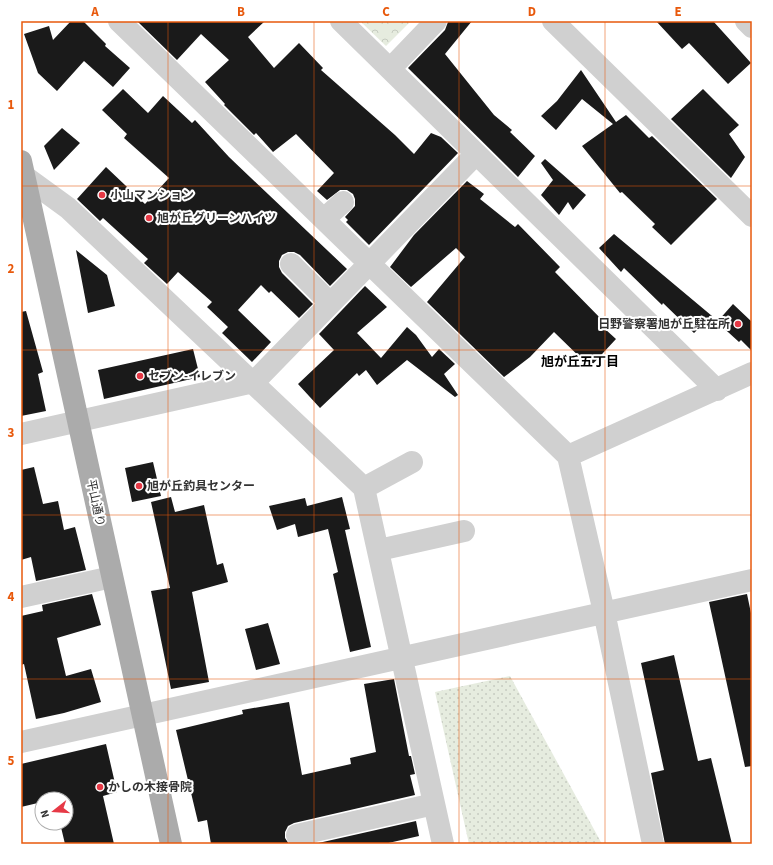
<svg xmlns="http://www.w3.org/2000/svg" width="773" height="865" viewBox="0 0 773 865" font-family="'Source Sans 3','Noto Sans JP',sans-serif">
	<defs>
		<pattern id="grass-dots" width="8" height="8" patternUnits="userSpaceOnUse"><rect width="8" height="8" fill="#e6ecdf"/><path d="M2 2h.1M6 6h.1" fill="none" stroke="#c6cbc0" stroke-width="1.8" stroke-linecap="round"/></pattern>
		<pattern id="park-crowns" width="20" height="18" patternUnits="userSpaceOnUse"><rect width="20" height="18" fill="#e6ecdf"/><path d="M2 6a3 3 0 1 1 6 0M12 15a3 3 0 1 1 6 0" fill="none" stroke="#c6cbc0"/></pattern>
	</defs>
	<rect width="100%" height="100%" fill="#fff"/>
	<path fill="url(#grass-dots)" d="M510 676 602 844H469L435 692Z"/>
	<path fill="url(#park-crowns)" d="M360 21H411L386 46Z"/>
	<path fill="#1a1a1a" d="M71 21H83L106 44 105 46 130 68 113 87 84 61 57 91 38 73 24 34 49 26 53 40Z
		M137 21H265L248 37 274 68 299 43 323 68 321 70 395 135 414 154 431 133 441 137 458 153 369 245 346 222 348 220 345 217 355 206V199L353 194 347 190H340L327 200 317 191 334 173 296 134 273 152 256 133 254 135 224 105 225 104 205 82 229 60 201 34 177 60Z
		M472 21 445 54 494 115 512 130 510 132 535 156 518 177 408 68 445 30 448 22Z
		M656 21H713L751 63 728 84 689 43 682 49Z
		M581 70 616 122 626 115 649 138 652 136 717 199 671 245 652 227 655 224 622 192 620 193 582 146 613 124 582 99 556 130 541 116 557 101Z
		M123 89 148 113 163 96 192 123 195 120 229 157 347 269 330 286 300 255 294 252H288L282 255 279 261V267L282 273 313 304 299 318 271 291 269 293 261 285 238 310 271 342 252 362 222 333 228 327 207 307 212 302 178 272 167 284 144 263 148 259 103 218 100 221 77 199 106 167 145 204 169 178 124 138 127 134 102 110Z
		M703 89 739 125 729 134 745 157 731 178 671 119Z
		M62 128 80 143 54 170 44 146Z
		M545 159 586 195 573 210 568 202 559 215 541 195 553 180 541 163Z
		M467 181 484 194 480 199 515 227 518 224 560 267 555 272 608 326 605 329 616 339 590 367 554 332 530 357 504 377 427 302 465 257 456 248 411 287 390 267 414 235Z
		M614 234 712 316 694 333 663 303 662 305 624 268 621 272 599 248Z
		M76 250 107 275 115 306 88 313Z
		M365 286 387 307 357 333 381 358 407 327 416 335 432 357 439 349 455 364 444 374 458 395 455 397 407 360 377 385 366 370 359 376 357 373 320 408 298 384 334 350 319 334Z
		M733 304 752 322V351L741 340 739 342 717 322Z
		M26 311 43 372 38 374 46 411 21 416V312Z
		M193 349 200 377 104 399 98 370Z
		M153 462 161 496 132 502 125 468Z
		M34 467 43 504 58 501 64 530 75 527 86 570 36 581 31 557 21 560V470Z
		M171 497 175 512 204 505 217 565 223 563 228 582 192 592 209 682 171 689 151 591 170 588 151 502Z
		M342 497 350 529 345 530 371 647 350 652 333 574 338 572 328 529 298 537 295 524 277 530 269 506 305 498 307 506Z
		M92 594 101 625 57 638 66 676 91 669 101 702 64 713 36 719 24 664 21 665V616L43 611 42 605Z
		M747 594 752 618V766L745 767 709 602Z
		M268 623 280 664 256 670 245 629Z
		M674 655 698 761 711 758 732 844H665L651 773 664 770 641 663Z
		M394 679 409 756H411L415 774 410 775 415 795 294 823 288 826 285 832V838L289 844H211L207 820 198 822 176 730 243 714 242 710 289 702 302 775 351 764 350 758 376 752 364 684Z
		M106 744 117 792 103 796 114 844H65L60 823H66V799H42V802L21 807V764Z
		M416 821 419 836 384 844H314Z"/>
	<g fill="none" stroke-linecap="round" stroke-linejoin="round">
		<path stroke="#d0d0d0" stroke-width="22" d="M119 21 568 456 604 612 653 844
			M341 21 717 390
			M553 21 752 216
			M746 21 752 27
			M390 69 436 21
			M24 176 68 208 364 488 443 844
			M324 219 343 202
			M291 264 330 303
			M21 434 254 382 476 154
			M568 456 752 373
			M364 488 412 462
			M379 550 464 531
			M21 597 112 577
			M21 742 752 580
			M297 835 434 804"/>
		<path stroke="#ababab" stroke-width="22" d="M21 161 171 844"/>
	</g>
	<path fill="none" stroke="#e8590c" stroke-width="1" stroke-opacity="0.55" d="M168 21V844M314 21V844M459 21V844M605 21V844M21 186H752M21 350H752M21 515H752M21 679H752"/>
	<g fill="#e63946" stroke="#fff" stroke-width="1.5">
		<circle cx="102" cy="195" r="4"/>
		<circle cx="149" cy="218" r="4"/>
		<circle cx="738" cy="324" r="4"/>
		<circle cx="140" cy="376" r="4"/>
		<circle cx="139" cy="486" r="4"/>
		<circle cx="100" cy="787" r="4"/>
	</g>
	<g text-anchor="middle" stroke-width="4" stroke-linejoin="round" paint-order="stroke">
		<g font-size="12" font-weight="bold" fill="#333" stroke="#fff" text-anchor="start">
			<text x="110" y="199">小山マンション</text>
			<text x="157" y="222">旭が丘グリーンハイツ</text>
			<text x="730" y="328" text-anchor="end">日野警察署旭が丘駐在所</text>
			<text x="148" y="380">セブン-イレブン</text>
			<text x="147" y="490">旭が丘釣具センター</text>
			<text x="108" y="791">かしの木接骨院</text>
		</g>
		<g font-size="12" fill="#333" stroke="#fff">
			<text transform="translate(96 503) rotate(78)" y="4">平山通り</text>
		</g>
		<g font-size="13" font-weight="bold" fill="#000" stroke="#fff">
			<text x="580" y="366">旭が丘五丁目</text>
		</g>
	</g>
	<rect width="773" height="865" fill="none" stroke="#ffffff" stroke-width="44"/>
	<g transform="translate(54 811) rotate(253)"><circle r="19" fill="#ffffff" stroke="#adadad"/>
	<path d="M0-3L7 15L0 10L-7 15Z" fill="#e63946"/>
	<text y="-6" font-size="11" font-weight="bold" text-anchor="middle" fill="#333333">N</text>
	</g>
	<rect x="22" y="22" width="729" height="821" fill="none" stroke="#e8590c" stroke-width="1.5"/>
	<g font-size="13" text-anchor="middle" font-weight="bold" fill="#e8590c">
		<text x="95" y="16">A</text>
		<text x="241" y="16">B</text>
		<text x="386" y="16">C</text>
		<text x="532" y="16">D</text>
		<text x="678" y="16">E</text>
		<text x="11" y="109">1</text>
		<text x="11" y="273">2</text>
		<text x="11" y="437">3</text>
		<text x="11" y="601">4</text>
		<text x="11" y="765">5</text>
	</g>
</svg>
